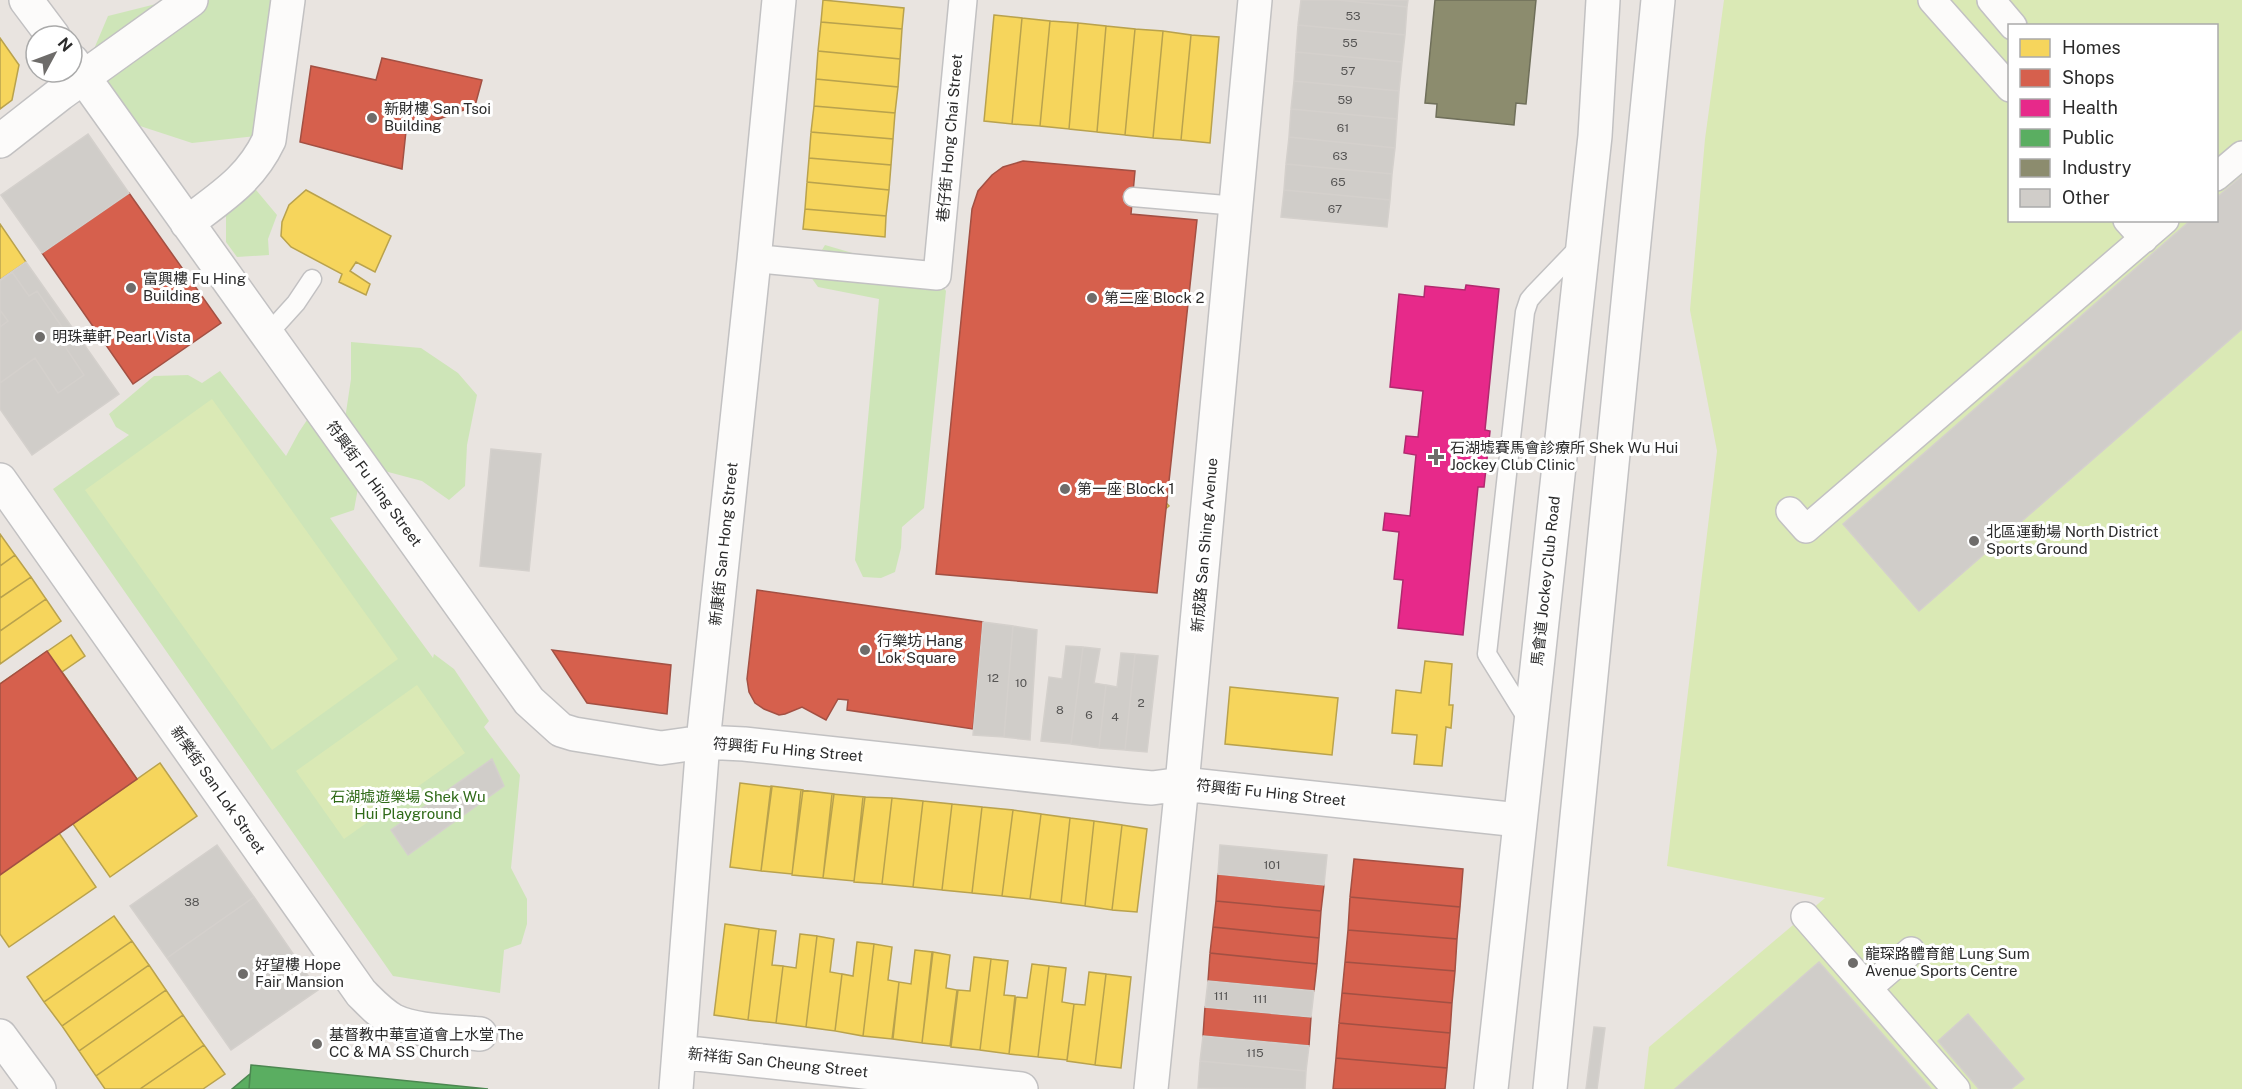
<svg xmlns="http://www.w3.org/2000/svg" width="2242" height="1089" viewBox="0 0 2242 1089" font-family="'Public Sans','Noto Sans SC',sans-serif">
	<rect width="100%" height="100%" fill="#e9e4e0"/>
	<path fill="#cee5b8" d="M172 0H272L257 136 192 143 137 125 106 86 94 49 108 16Z
		M252 185 277 215 268 239 269 255 237 257 226 242V208Z
		M825 245 866 257 926 263 946 291 924 508 902 527 901 548 895 572 881 578 863 577 855 560 879 299 818 287 808 273Z
		M351 342 421 348 458 373 477 395 467 445 465 486 449 500 422 481 377 469 345 419 351 379Z
		M220 371 286 456 299 432 309 417 358 488 354 510 330 518 433 658 434 654 454 669 489 721 484 727 520 775 511 868 527 899V924L521 944 504 950 500 993 393 976 53 489 129 435 116 427 109 414 154 376 188 375 202 383Z"/>
	<path fill="#dae9b5" fill-rule="evenodd" d="M1724 0H2242V1089H1644L1649 1047 1825 898 1667 866 1717 451 1690 310 1705 139ZM2010 26H2216V220H2010Z
		M212 399 398 659 272 750 85 490Z
		M417 685 465 753 344 839 296 771Z"/>
	<path fill="#f6d55c" stroke="#b9a24d" stroke-width="1.5" d="M823 0 904 8 902 29 821 22Z
		M994 15 1022 18 1012 124 984 121Z
		M1022 18 1050 21 1040 126 1012 124Z
		M1050 21 1078 23 1069 129 1040 126Z
		M821 22 902 29 900 59 818 51Z
		M1078 23 1106 26 1097 132 1069 129Z
		M1106 26 1135 29 1125 135 1097 132Z
		M1135 29 1163 31 1153 138 1125 135Z
		M1163 31 1191 35 1181 140 1153 138Z
		M1191 35 1219 37 1210 143 1181 140Z
		M0 38 19 65 12 100 0 109Z
		M818 51 900 59 898 87 816 79Z
		M816 79 898 87 895 113 814 106Z
		M814 106 895 113 893 139 811 132Z
		M811 132 893 139 891 165 809 158Z
		M809 158 891 165 889 190 807 182Z
		M807 182 889 190 886 216 805 209Z
		M306 190 391 236 375 272 356 262 350 271 370 284 366 295 339 282 342 274 291 247 281 236 282 222 289 205Z
		M805 209 886 216 885 237 803 229Z
		M1113 209 1188 296 1174 308 1140 301 1126 284 1120 289 1118 300H1110L1109 313 1117 314 1115 326 1122 327 1132 319 1155 322 1166 336 1104 389 1092 375 1093 354 1100 348 1095 343 1078 341 1073 345 1080 351 1079 368 1063 382 1009 320 1022 308 1044 312 1051 320 1055 321 1057 308 1065 309 1066 296 1058 295 1059 283 1056 282 1045 291 1024 289 1011 276 1076 222 1088 237 1086 257 1079 264V269L1107 271 1108 264 1096 250 1098 221Z
		M0 224 26 262 0 280Z
		M1060 399 1072 412 1069 434 1062 439 1066 444H1084L1088 441 1083 434 1084 413 1099 400 1153 463 1139 475 1117 474 1107 465 1101 464V477L1093 476 1092 490H1100V502L1105 507 1123 491 1157 493 1169 506 1082 579 1069 565 1071 536 1084 525 1085 517 1057 515 1056 520 1062 528 1061 548 1046 561 991 497 1005 486 1026 488 1035 498H1038L1039 485 1048 486V473H1040L1041 460H1037L1028 467H1006L994 453Z
		M0 534 15 555 0 566Z
		M15 555 31 577 0 598V566Z
		M31 577 46 599 0 631V598Z
		M46 599 61 621 0 664V631Z
		M71 635 85 656 62 672 137 779 59 833 96 887 9 947 0 934V684Z
		M1425 661 1452 664 1449 705H1453L1451 728 1446 727 1442 766 1414 764 1417 735 1392 733 1396 690 1421 693Z
		M1230 687 1338 698 1332 755 1225 744Z
		M160 763 197 816 110 877 73 824Z
		M740 783 772 787 761 871 730 867Z
		M771 786 803 790 792 874 761 871Z
		M801 790 834 794 823 878 792 875Z
		M832 794 865 797 854 881 823 878Z
		M863 797 892 798 882 884 854 882Z
		M892 798 923 801 913 887 882 884Z
		M923 801 952 804 942 890 913 887Z
		M952 804 982 807 972 893 942 890Z
		M982 807 1013 810 1002 896 972 893Z
		M1013 810 1041 814 1030 899 1002 896Z
		M1041 814 1070 818 1061 903 1030 899Z
		M1070 818 1094 821 1085 906 1061 903Z
		M1094 821 1122 825 1112 910 1085 906Z
		M1122 825 1147 829 1137 912 1112 910Z
		M114 916 132 941 44 1002 27 977Z
		M725 924 759 929 748 1020 714 1015Z
		M759 929 776 931 772 965 783 966 776 1023 748 1020Z
		M800 934 817 936 806 1027 776 1023 783 966 796 968Z
		M817 936 834 939 830 972 842 974 835 1031 806 1027Z
		M132 941 149 965 62 1026 44 1002Z
		M857 942 874 944 863 1036 835 1031 842 974 853 976Z
		M874 944 892 947 888 980 899 982 892 1039 863 1036Z
		M915 950 932 952 922 1043 893 1039 899 982 911 984Z
		M933 952 950 955 946 988 957 990 950 1046 922 1043Z
		M974 957 991 959 980 1050 951 1047 958 990 970 991Z
		M991 959 1008 961 1004 995 1015 996 1009 1054 980 1050Z
		M1032 964 1049 966 1038 1057 1009 1054 1016 997 1027 998Z
		M149 965 166 990 79 1051 62 1026Z
		M1049 966 1066 968 1062 1002 1074 1004 1067 1060 1038 1057Z
		M1089 972 1106 974 1095 1065 1067 1061 1074 1004 1085 1005Z
		M1106 974 1131 977 1121 1068 1095 1065Z
		M166 990 183 1015 96 1076 79 1051Z
		M183 1015 204 1045 140 1089H105L96 1076Z
		M204 1045 225 1074 203 1089H140Z"/>
	<path fill="#d6604d" stroke="#a35043" stroke-width="1.5" d="M382 58 482 80 475 106 406 131 402 169 300 142 311 66 376 80Z
		M1023 161 1135 171 1131 214 1197 220 1157 593 936 574 972 209 978 191 992 175 1003 167Z
		M129 193 221 323 133 384 42 253Z
		M757 590 983 622 973 729 847 710 848 700 838 699 826 720 802 707 785 714 779 715 764 709 755 703 749 692 747 679Z
		M552 650 671 665 667 714 587 703Z
		M47 651 137 779 0 875V684Z
		M1354 859 1463 869 1460 907 1350 897Z
		M1218 874 1324 885 1321 911 1216 901Z
		M1350 897 1460 907 1457 939 1348 930Z
		M1216 901 1321 911 1319 938 1213 927Z
		M1213 927 1319 938 1317 964 1210 953Z
		M1348 930 1457 939 1455 971 1345 962Z
		M1210 953 1317 964 1314 991 1208 981Z
		M1345 962 1455 971 1452 1003 1342 993Z
		M1342 993 1452 1003 1450 1033 1339 1023Z
		M1205 1007 1311 1017 1309 1046 1203 1036Z
		M1339 1023 1450 1033 1447 1068 1336 1058Z
		M1336 1058 1447 1068 1445 1089H1333Z"/>
	<path fill="#e7298a" stroke="#af2a6e" stroke-width="1.5" d="M1466 285 1499 289 1485 430 1490 431 1484 487H1478L1463 635 1398 628 1403 580 1394 579 1399 532 1383 530 1385 513 1410 516 1416 455 1404 453 1406 436 1418 437 1423 391 1390 387 1399 294 1424 297 1425 286 1465 290Z"/>
	<path fill="#5aae61" stroke="#4c8751" stroke-width="1.5" d="M251 1065 488 1089H249Z
		M250 1074 249 1089H232Z"/>
	<path fill="#8c8c6e" stroke="#6f6f5a" stroke-width="1.5" d="M1435 0H1536L1526 104 1516 103 1514 125 1436 117 1437 104 1425 103Z"/>
	<path fill="#d0cdc9" stroke="#d4d0cc" stroke-width="1.5" d="M1301 0H1338L1407 7 1405 35 1298 25Z
		M1338 0H1408L1407 7Z
		M1298 25 1405 35 1402 62 1296 52Z
		M1296 52 1402 62 1399 91 1294 81Z
		M1294 81 1399 91 1397 119 1291 109Z
		M1291 109 1397 119 1395 148 1289 137Z
		M88 134 129 193 42 253 1 195Z
		M1289 137 1395 148 1392 174 1286 164Z
		M1286 164 1392 174 1390 200 1284 190Z
		M2242 176V329L1919 611 1843 524 2191 220H2216V198Z
		M1284 190 1390 200 1387 227 1281 217Z
		M26 262 119 394 32 455 0 409V280Z
		M12 272 29 296 37 291 71 340 64 345 84 375 58 393 35 358 0 383V327L8 321 0 310V281Z
		M491 449 541 454 529 571 480 566Z
		M983 622 1013 626 1004 737 973 735Z
		M1013 626 1037 630 1030 740 1004 737Z
		M1066 646 1083 647 1071 744 1041 741 1049 677 1062 679Z
		M1083 647 1100 649 1094 683 1106 685 1099 748 1071 744Z
		M1121 653 1135 654 1125 750 1099 748 1106 685 1117 687Z
		M1135 654 1158 656 1147 752 1125 750Z
		M492 759 504 786 408 855 391 830Z
		M217 845 254 897 167 958 130 906Z
		M1220 845 1327 855 1324 885 1218 874Z
		M254 897 318 990 231 1050 167 958Z
		M1819 962 1931 1089H1675L1804 975Z
		M1208 981 1314 991 1311 1017 1205 1007Z
		M1968 1014 2024 1079 2011 1089H1979L1938 1041Z
		M1594 1027 1605 1028 1597 1089H1586Z
		M1203 1036 1309 1046 1306 1071 1200 1061Z
		M1200 1061 1306 1071 1305 1089 1198 1088Z"/>
	<g fill="none" stroke-linecap="round" stroke-linejoin="round">
		<defs>
			<path id="service" d="M1133 197 1237 206
				M267 335 296 303 312 279
				M1528 720 1487 654 1525 312 1529 300 1534 294 1582 244"/>
			<path id="pedestrian" d="M1932 0 2010 88
				M1991 0 2013 26
				M2216 177 2242 155
				M2127 220 2144 239
				M771 260 937 276 963 0
				M1790 511 1806 529 2165 220
				M1805 916 1956 1089
				M1868 988 1911 951"/>
			<path id="minor" d="M26 0 53 36
				M72 61 529 701 561 730 574 734 661 748 703 742 744 744 1131 786 1152 788 1182 784 1519 820
				M0 141 60 94 191 0
				M187 223C221 197 250 180 269 140L288 0
				M0 480 361 993C371 1003 381 1014 394 1021 417 1032 454 1031 480 1034
				M679 1052 1021 1089
				M676 1089 703 742 754 260 779 0
				M1151 1089 1182 784 1255 0"/>
			<path id="tertiary" d="M0 1036 39 1089"/>
			<path id="secondary" d="M1491 1089 1595 136 1603 0
				M1550 1089 1658 0"/>
		</defs>
		<use href="#service" stroke="#c2c1c2" stroke-width="21"/>
		<use href="#pedestrian" stroke="#c2c1c2" stroke-width="30"/>
		<use href="#minor" stroke="#c2c1c2" stroke-width="36"/>
		<use href="#tertiary" stroke="#c2c1c2" stroke-width="36"/>
		<use href="#secondary" stroke="#c2c1c2" stroke-width="36"/>
		<use href="#service" stroke="#fcfbfa" stroke-width="18"/>
		<use href="#pedestrian" stroke="#fcfbfa" stroke-width="27"/>
		<use href="#minor" stroke="#fcfbfa" stroke-width="33"/>
		<use href="#tertiary" stroke="#fcfbfa" stroke-width="33"/>
		<use href="#secondary" stroke="#fcfbfa" stroke-width="33"/>
	</g>
	<g fill="#6e6c6a" stroke="#fff" stroke-width="2">
		<circle cx="372" cy="118" r="6"/>
		<circle cx="131" cy="288" r="6"/>
		<circle cx="1092" cy="298" r="6"/>
		<circle cx="40" cy="337" r="6"/>
		<path d="M1433 448h6v6h6v6h-6v6h-6v-6h-6v-6h6z"/>
		<circle cx="1065" cy="489" r="6"/>
		<circle cx="1974" cy="541" r="6"/>
		<circle cx="865" cy="650" r="6"/>
		<circle cx="1853" cy="963" r="6"/>
		<circle cx="243" cy="974" r="6"/>
		<circle cx="317" cy="1044" r="6"/>
	</g>
	<g text-anchor="middle" stroke-width="6" stroke-linejoin="round" paint-order="stroke">
		<g font-size="12" fill="#555453">
			<text x="1353" y="20">53</text>
			<text x="1350" y="47">55</text>
			<text x="1348" y="75">57</text>
			<text x="1345" y="104">59</text>
			<text x="1343" y="132">61</text>
			<text x="1340" y="160">63</text>
			<text x="1338" y="186">65</text>
			<text x="1335" y="213">67</text>
			<text x="993" y="682">12</text>
			<text x="1021" y="687">10</text>
			<text x="1141" y="707">2</text>
			<text x="1060" y="714">8</text>
			<text x="1089" y="719">6</text>
			<text x="1115" y="721">4</text>
			<text x="1272" y="869">101</text>
			<text x="192" y="906">38</text>
			<text x="1221" y="1000">111</text>
			<text x="1260" y="1003">111</text>
			<text x="1255" y="1057">115</text>
		</g>
		<g font-size="15" fill="#2b2b2b" stroke="#fff" text-anchor="start">
			<text x="384" y="114">新財樓 San Tsoi<tspan x="384" dy="17">Building</tspan></text>
			<text x="143" y="284">富興樓 Fu Hing<tspan x="143" dy="17">Building</tspan></text>
			<text x="1104" y="303">第二座 Block 2</text>
			<text x="52" y="342">明珠華軒 Pearl Vista</text>
			<text x="1450" y="453">石湖墟賽馬會診療所 Shek Wu Hui<tspan x="1450" dy="17">Jockey Club Clinic</tspan></text>
			<text x="1077" y="494">第一座 Block 1</text>
			<text x="1986" y="537">北區運動場 North District<tspan x="1986" dy="17">Sports Ground</tspan></text>
			<text x="877" y="646">行樂坊 Hang<tspan x="877" dy="17">Lok Square</tspan></text>
			<text x="1865" y="959">龍琛路體育館 Lung Sum<tspan x="1865" dy="17">Avenue Sports Centre</tspan></text>
			<text x="255" y="970">好望樓 Hope<tspan x="255" dy="17">Fair Mansion</tspan></text>
			<text x="329" y="1040">基督教中華宣道會上水堂 The<tspan x="329" dy="17">CC &amp; MA SS Church</tspan></text>
		</g>
		<g font-size="15" fill="#2b2b2b" stroke="#fff">
			<text transform="translate(950 138) rotate(-85)" y="5">巷仔街 Hong Chai Street</text>
			<text transform="translate(374 484) rotate(54)" y="5">符興街 Fu Hing Street</text>
			<text transform="translate(724 544) rotate(-84)" y="5">新康街 San Hong Street</text>
			<text transform="translate(1205 545) rotate(-85)" y="5">新成路 San Shing Avenue</text>
			<text transform="translate(1546 581) rotate(-84)" y="5">馬會道 Jockey Club Road</text>
			<text transform="translate(788 750) rotate(5)" y="5">符興街 Fu Hing Street</text>
			<text transform="translate(218 790) rotate(55)" y="5">新樂街 San Lok Street</text>
			<text transform="translate(1271 793) rotate(6)" y="5">符興街 Fu Hing Street</text>
			<text transform="translate(778 1063) rotate(6)" y="5">新祥街 San Cheung Street</text>
		</g>
		<g font-size="15" fill="#2f6a18" stroke="#fff">
			<text x="408" y="802">石湖墟遊樂場 Shek Wu<tspan x="408" dy="17">Hui Playground</tspan></text>
		</g>
	</g>
	<rect x="2008" y="24" width="210" height="198" fill="#ffffff" stroke="#aaaaaa" stroke-width="1.5"/>
	<rect x="2020" y="39" width="30" height="18" fill="#f6d55c" stroke="#aaaaaa" stroke-width="1.5"/>
	<text x="2062" y="54" font-size="18" fill="#2b2b2b">Homes</text>
	<rect x="2020" y="69" width="30" height="18" fill="#d6604d" stroke="#aaaaaa" stroke-width="1.5"/>
	<text x="2062" y="84" font-size="18" fill="#2b2b2b">Shops</text>
	<rect x="2020" y="99" width="30" height="18" fill="#e7298a" stroke="#aaaaaa" stroke-width="1.5"/>
	<text x="2062" y="114" font-size="18" fill="#2b2b2b">Health</text>
	<rect x="2020" y="129" width="30" height="18" fill="#5aae61" stroke="#aaaaaa" stroke-width="1.5"/>
	<text x="2062" y="144" font-size="18" fill="#2b2b2b">Public</text>
	<rect x="2020" y="159" width="30" height="18" fill="#8c8c6e" stroke="#aaaaaa" stroke-width="1.5"/>
	<text x="2062" y="174" font-size="18" fill="#2b2b2b">Industry</text>
	<rect x="2020" y="189" width="30" height="18" fill="#d0cdc9" stroke="#aaaaaa" stroke-width="1.5"/>
	<text x="2062" y="204" font-size="18" fill="#2b2b2b">Other</text>
	<g transform="translate(54 54) rotate(49)"><circle r="28" fill="#ffffff" stroke="#aaaaaa" stroke-width="1.5"/>
	<path d="M0-4.5L10 22L0 15L-10 22Z" fill="#6e6c6a"/>
	<text y="-9" font-size="16" font-weight="bold" text-anchor="middle" fill="#2b2b2b">N</text>
	</g>
</svg>
